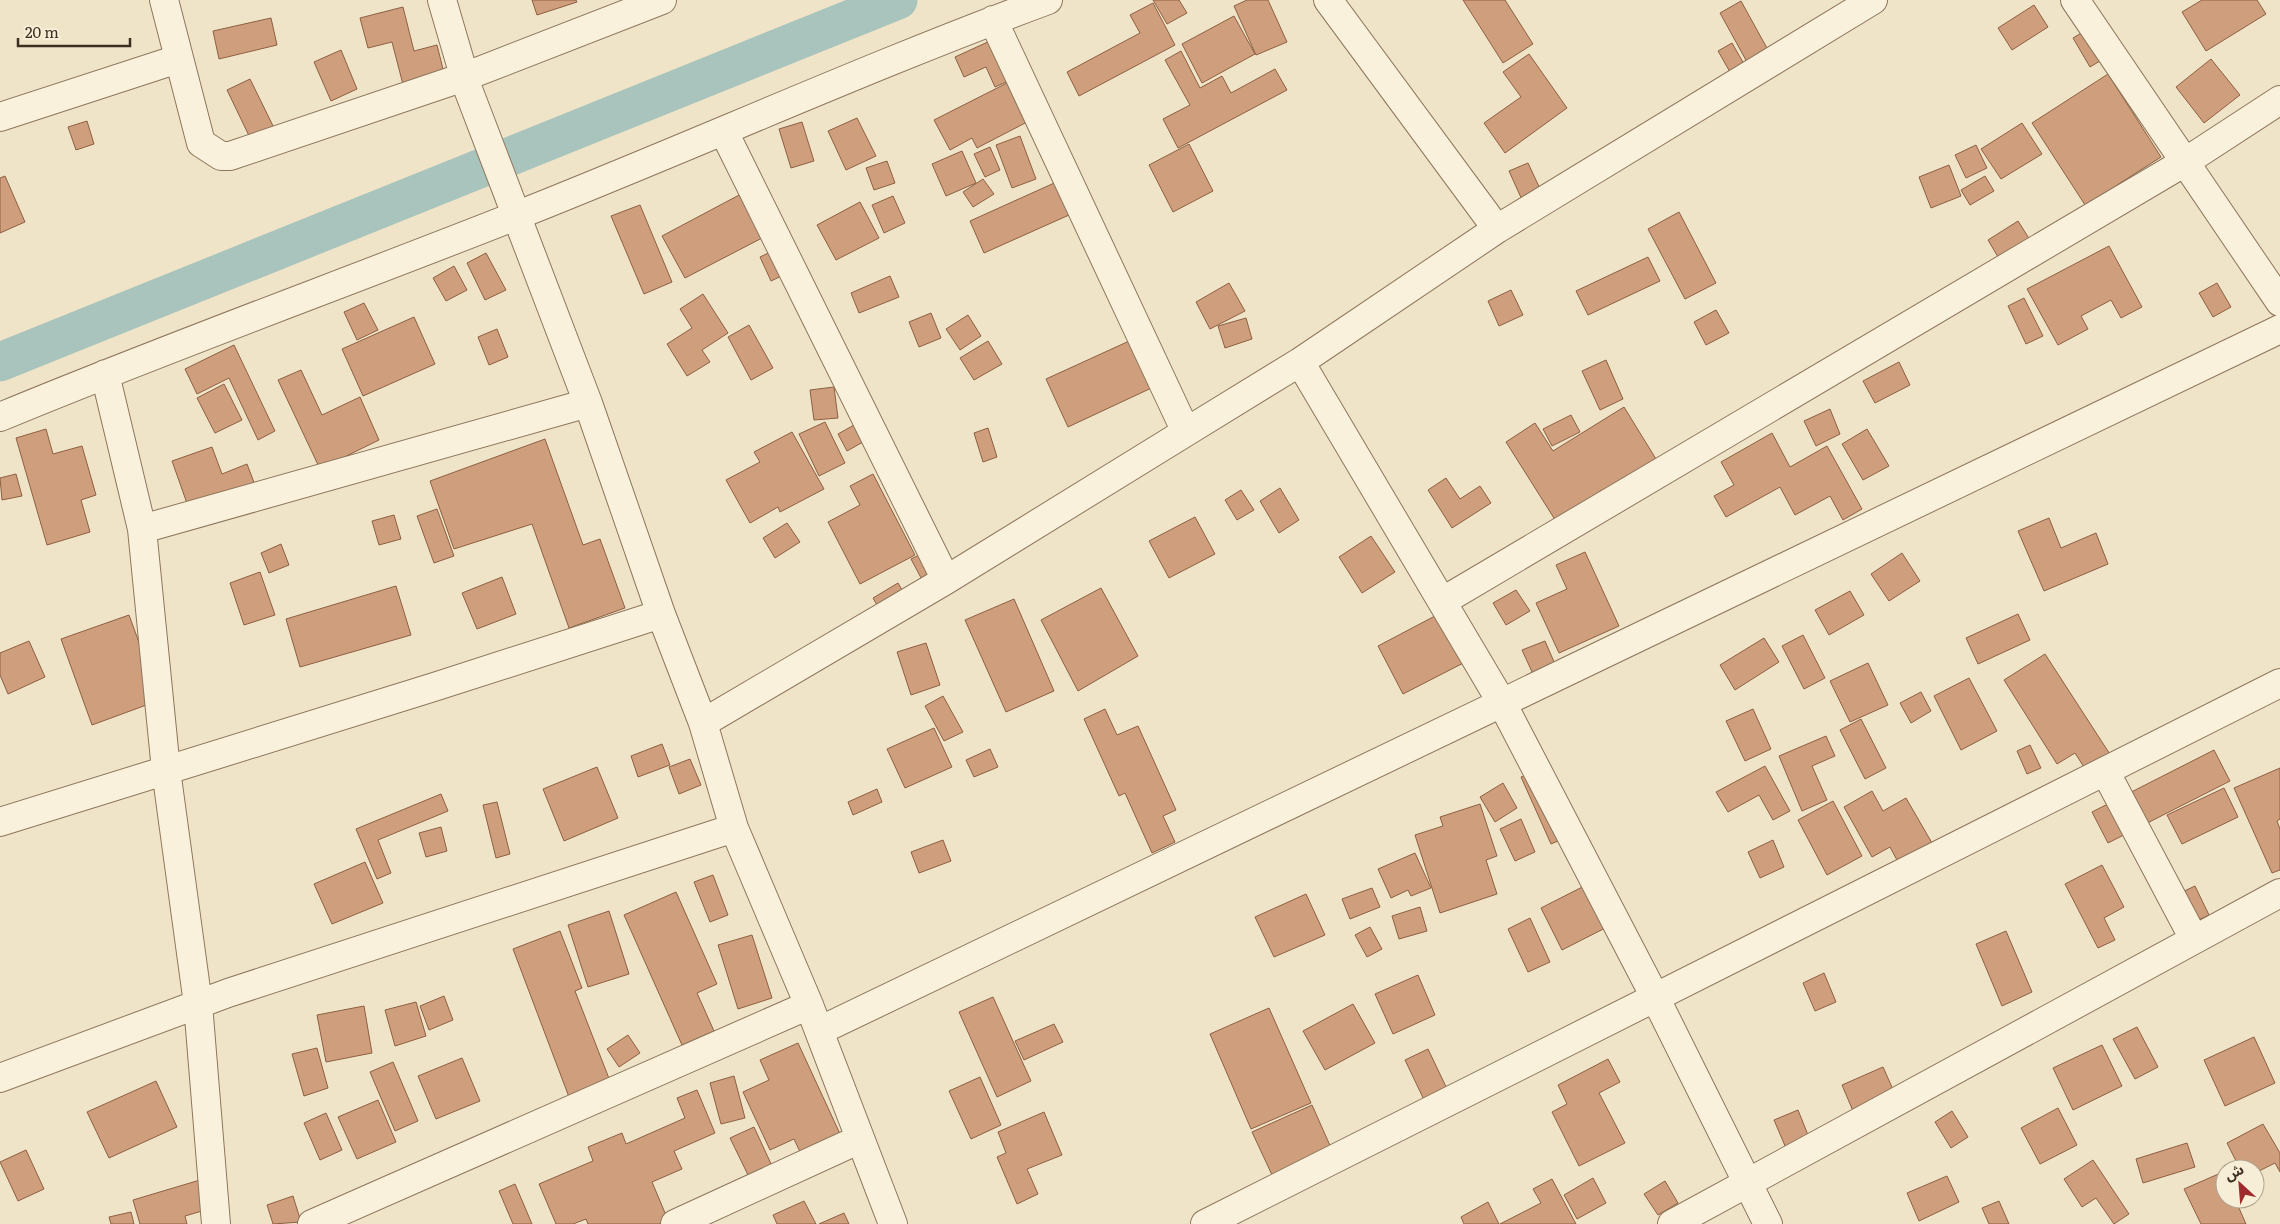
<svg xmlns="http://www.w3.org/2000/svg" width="2280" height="1224" viewBox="0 0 2280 1224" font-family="Literata,'Noto Sans Arabic',serif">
	<rect width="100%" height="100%" fill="#f0e4c8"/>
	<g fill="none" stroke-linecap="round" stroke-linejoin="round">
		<path stroke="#a9c4bc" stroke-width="39" d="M0 362 898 0"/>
	</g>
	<path fill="#cf9f7d" stroke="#8d5f41" d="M532 0H576L577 2 537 15Z
		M1153 0H1179L1187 13 1167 24Z
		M1247 0H1268L1287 42 1256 55 1234 6Z
		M1463 0H1505L1533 44 1503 63Z
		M2202 0H2257L2266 14 2206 51 2182 12Z
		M1741 1 1768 50 1747 62 1720 13Z
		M1153 3 1175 45 1079 96 1067 72 1140 33 1130 15Z
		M2034 5 2048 27 2012 50 1998 28Z
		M403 7 414 51 437 45 448 89 407 100 392 42 368 48 360 18Z
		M1234 16 1255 54 1202 83 1182 44Z
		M271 18 277 45 219 59 213 31Z
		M2088 29 2105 58 2090 67 2073 38Z
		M1003 35 1022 75 995 87 986 67 964 77 955 57Z
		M1732 43 1744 64 1730 72 1718 51Z
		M341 50 357 89 331 101 314 62Z
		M1181 51 1200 88 1222 76 1231 93 1275 69 1287 90 1178 148 1163 119 1190 105 1165 60Z
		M1529 54 1567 108 1505 153 1484 123 1521 97 1503 72Z
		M2211 59 2240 95 2204 123 2176 87Z
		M2108 74 2161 157 2117 185 2119 188 2087 208 2032 123Z
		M250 79 276 132 253 144 227 90Z
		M1011 81 1031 120 977 148 972 138 950 150 934 120Z
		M857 118 876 156 846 170 828 131Z
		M87 121 94 144 76 150 68 127Z
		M802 122 814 161 791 168 779 129Z
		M2022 123 2042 154 2001 179 1981 149Z
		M1020 136 1036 179 1012 188 996 145Z
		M1189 144 1213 191 1173 212 1149 165Z
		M1976 145 1987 168 1966 178 1955 155Z
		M990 147 1000 170 985 177 974 154Z
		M962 151 976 183 946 196 932 164Z
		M887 161 895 183 874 190 866 168Z
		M1528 163 1542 193 1523 202 1509 171Z
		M1949 165 1961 196 1931 208 1919 177Z
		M1072 175 1087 207 984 253 970 221Z
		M5 176 25 222 0 233V178Z
		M1985 176 1994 191 1970 205 1961 190Z
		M983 179 994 194 973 207 963 192Z
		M741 194 764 237 685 278 662 236Z
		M893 196 905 223 884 233 872 205Z
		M860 202 879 238 836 260 817 225Z
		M640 205 672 282 644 294 611 216Z
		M1679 212 1716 283 1685 299 1648 229Z
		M2018 221 2032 243 2001 262 1988 240Z
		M783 246 794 270 771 281 760 257Z
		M2109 246 2142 307 2121 318 2111 300 2081 316 2088 329 2058 345 2027 289Z
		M486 253 506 290 485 300 467 263Z
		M1648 257 1660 281 1588 315 1576 291Z
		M454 266 467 290 446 301 433 278Z
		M890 276 899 297 859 313 851 293Z
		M1229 283 1245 311 1210 329 1196 302Z
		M2217 283 2231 307 2213 317 2199 293Z
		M1511 290 1523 315 1499 326 1488 301Z
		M703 294 728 333 702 350 710 362 687 376 667 344 692 328 680 309Z
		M2024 298 2043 336 2026 344 2008 306Z
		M364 303 378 330 357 340 344 312Z
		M1716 310 1729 333 1706 345 1694 322Z
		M931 313 941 338 919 347 909 322Z
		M968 315 981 336 960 350 946 329Z
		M414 317 435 364 363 396 342 349Z
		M1246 318 1252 339 1225 348 1218 326Z
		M749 325 773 368 751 380 728 337Z
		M497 329 508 357 489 365 478 337Z
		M1138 337 1160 384 1068 427 1046 379Z
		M988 341 1002 364 974 380 960 358Z
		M234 345 275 431 258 440 229 378 197 394 185 369Z
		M1606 360 1623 399 1600 410 1582 371Z
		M1899 362 1910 385 1875 403 1863 381Z
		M301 370 322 415 360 397 379 440 320 469 278 380Z
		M224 384 242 420 215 433 197 398Z
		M834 387 838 418 814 420 810 390Z
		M1624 407 1656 459 1559 526 1506 442 1535 423 1553 451Z
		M1830 409 1840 434 1816 446 1804 421Z
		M1571 415 1580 432 1552 446 1543 429Z
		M870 416 879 433 847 451 838 434Z
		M825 422 845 463 819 476 799 434Z
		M988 428 997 457 983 462 974 433Z
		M46 429 53 454 82 446 96 495 81 500 90 532 47 545 16 438Z
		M1867 429 1889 466 1863 480 1842 444Z
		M792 432 824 489 780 512 778 507 750 523 726 480 760 462 754 452Z
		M1772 433 1790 467 1827 446 1862 509 1843 520 1830 496 1795 515 1780 487 1726 517 1714 496 1734 485 1721 462Z
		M545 439 583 545 600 539 625 608 569 628 532 524 454 549 430 481Z
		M212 447 222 474 247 464 255 485 189 509 172 461Z
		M16 474 22 496 2 500 0 478Z
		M873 474 915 555 860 584 828 522 860 505 850 486Z
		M1446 478 1460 499 1480 486 1491 503 1452 528 1428 490Z
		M1280 488 1299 520 1279 533 1260 501Z
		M1241 490 1254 510 1237 520 1225 500Z
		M437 509 454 556 434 563 417 516Z
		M394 515 401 539 379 545 372 521Z
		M1195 517 1215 554 1169 578 1149 541Z
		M2049 518 2061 548 2096 533 2108 564 2044 591 2018 531Z
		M787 523 800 542 775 558 763 538Z
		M1371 536 1395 572 1362 593 1339 557Z
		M281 544 289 565 269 573 261 553Z
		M929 550 928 591 911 559Z
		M1585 552 1619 626 1559 653 1536 603 1567 589 1556 565Z
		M1902 553 1920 581 1889 601 1871 574Z
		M260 572 275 615 244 625 230 583Z
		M502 577 516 614 477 629 462 593Z
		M898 583 911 605 885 619 873 598Z
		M396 586 411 635 300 667 286 619Z
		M1101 588 1138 656 1078 691 1041 620Z
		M1516 590 1530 611 1506 625 1493 603Z
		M1850 591 1864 615 1829 635 1815 610Z
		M1014 599 1054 691 1006 712 965 620Z
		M1452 607 1477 656 1403 694 1378 646Z
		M2018 614 2030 640 1978 664 1966 638Z
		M129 615 160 700 92 725 61 639Z
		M1803 635 1825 678 1804 689 1782 646Z
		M1764 638 1779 662 1735 690 1720 665Z
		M29 641 45 677 8 694 0 675V653Z
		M1545 641 1555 664 1533 674 1522 650Z
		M926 643 940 685 911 695 897 652Z
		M2045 654 2115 762 2091 778 2075 753 2057 764 2004 680Z
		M1868 663 1888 705 1850 722 1830 681Z
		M1969 678 1997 731 1961 750 1934 696Z
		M1921 692 1931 711 1911 723 1900 703Z
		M943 696 963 732 944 741 925 706Z
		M1105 709 1117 735 1138 726 1176 810 1163 816 1175 842 1152 853 1125 793 1119 796 1084 719Z
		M1753 709 1771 749 1745 761 1726 721Z
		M1861 719 1886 768 1865 779 1840 730Z
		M934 728 952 767 905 788 887 749Z
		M1826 736 1835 756 1812 766 1827 800 1802 811 1779 756Z
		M662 744 670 765 638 777 631 756Z
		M2030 745 2041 768 2027 774 2017 751Z
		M990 749 998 767 974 777 966 760Z
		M2214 750 2230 781 2108 843 2092 812Z
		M690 759 701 785 679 794 669 767Z
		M1765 766 1790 811 1773 820 1759 795 1728 812 1716 792Z
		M597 767 618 818 564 841 543 789Z
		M1544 767 1574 834 1551 844 1521 777Z
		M2280 768V819L2277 821 2280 829V870L2272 873 2234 788Z
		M1503 783 1517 808 1495 822 1480 797Z
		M2224 788 2238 817 2182 844 2167 815Z
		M877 789 882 802 853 815 848 802Z
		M1872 791 1883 811 1906 798 1932 843 1898 862 1890 847 1872 857 1844 807Z
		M441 794 448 811 378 840 391 873 377 879 356 829Z
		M1833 801 1862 856 1827 875 1798 820Z
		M497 802 510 854 496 858 483 805Z
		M1480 804 1497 856 1486 860 1497 894 1440 913 1415 835 1443 826 1440 817Z
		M1521 819 1535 852 1515 861 1500 829Z
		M441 827 447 851 426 857 419 833Z
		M943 840 951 861 919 873 911 852Z
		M1773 840 1784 867 1760 878 1748 852Z
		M1415 853 1431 888 1411 896 1408 890 1391 898 1378 869Z
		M365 862 383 903 332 924 314 884Z
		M2102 865 2124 907 2104 918 2115 940 2098 948 2065 884Z
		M713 875 728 915 710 922 694 882Z
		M1596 880 1617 922 1562 950 1541 908Z
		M2195 886 2209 915 2179 929 2165 900Z
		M1372 888 1380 907 1350 919 1342 899Z
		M676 892 717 984 697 993 714 1031 682 1045 624 915Z
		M1306 894 1325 935 1274 957 1255 917Z
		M1420 907 1427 931 1399 939 1392 916Z
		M609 911 629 974 588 987 568 925Z
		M1530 918 1550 962 1528 972 1508 929Z
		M1370 927 1382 949 1367 957 1355 935Z
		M560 931 582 988 575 991 610 1081 569 1097 513 949Z
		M2006 931 2032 992 2002 1006 1976 944Z
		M752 935 772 998 738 1009 718 945Z
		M1824 973 1836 1002 1815 1011 1803 983Z
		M1418 975 1435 1015 1393 1034 1375 994Z
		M444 996 453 1020 429 1030 420 1006Z
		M993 997 1031 1081 997 1097 959 1012Z
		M416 1002 426 1036 395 1046 385 1010Z
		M1353 1004 1375 1043 1325 1070 1303 1031Z
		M364 1006 372 1053 326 1062 317 1015Z
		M1269 1008 1311 1103 1251 1129 1210 1034Z
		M1054 1024 1063 1042 1024 1060 1015 1041Z
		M2137 1027 2158 1067 2135 1079 2113 1039Z
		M628 1035 640 1053 619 1067 607 1049Z
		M2254 1037 2275 1083 2225 1106 2204 1060Z
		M798 1043 841 1136 801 1154 794 1139 770 1150 743 1092 769 1080 760 1060Z
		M2102 1045 2122 1086 2073 1110 2053 1068Z
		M317 1048 328 1088 304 1096 292 1054Z
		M1428 1049 1449 1093 1426 1104 1405 1060Z
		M462 1058 480 1101 436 1119 418 1076Z
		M1608 1059 1620 1082 1599 1093 1625 1143 1579 1166 1552 1112 1567 1104 1558 1085Z
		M393 1062 418 1121 395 1131 370 1072Z
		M1883 1067 1895 1094 1853 1111 1842 1085Z
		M734 1076 745 1118 721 1124 710 1083Z
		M980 1077 1001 1125 971 1139 949 1091Z
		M156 1081 177 1127 109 1158 87 1112Z
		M697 1090 715 1133 674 1151 682 1169 652 1182 668 1220 659 1224H588L586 1219 573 1224H556L539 1184 593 1161 588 1147 622 1133 626 1144 685 1118 677 1098Z
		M378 1100 396 1142 357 1159 338 1117Z
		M1312 1105 1332 1150 1273 1177 1252 1132Z
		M2058 1108 2077 1145 2040 1164 2021 1128Z
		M1798 1110 1814 1150 1791 1160 1774 1120Z
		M1952 1111 1968 1137 1951 1148 1935 1122Z
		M1044 1112 1062 1155 1027 1169 1038 1194 1017 1204 997 1157 1006 1153 998 1132Z
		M326 1113 342 1150 320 1160 304 1123Z
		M2263 1124 2280 1153V1172L2275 1163 2255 1173V1169H2240L2227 1143Z
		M754 1127 772 1166 749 1177 730 1138Z
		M2187 1143 2195 1167 2143 1183 2136 1159Z
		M26 1150 44 1189 18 1201 0 1162Z
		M2093 1160 2129 1214 2114 1224 2096 1198 2082 1207 2064 1179Z
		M2223 1172 2225 1177V1199H2235L2246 1224H2201L2184 1189Z
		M1947 1176 1959 1202 1919 1221 1907 1193Z
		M210 1177 219 1206 185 1216 187 1224H140L133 1200Z
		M1593 1178 1606 1203 1577 1219 1564 1195Z
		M1552 1179 1576 1224H1500L1541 1203 1533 1189Z
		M1665 1181 1678 1203 1658 1215 1644 1194Z
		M515 1184 532 1224H513L499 1191Z
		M293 1196 301 1222 273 1224 267 1205Z
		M804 1201 816 1224H777L773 1215Z
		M1999 1201 2009 1224H1989L1982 1208Z
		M1488 1202 1499 1224H1464L1461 1217Z
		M131 1212 134 1224H111L109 1217Z
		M844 1213 849 1224H819Z"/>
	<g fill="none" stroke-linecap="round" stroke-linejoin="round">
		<defs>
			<path id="minor" d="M164 0 201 143 221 156H230L464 77 662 0
				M442 0 468 89 588 403 661 614 703 723 734 828 809 1005 893 1224
				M1328 0 1497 229
				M2075 0 2280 302
				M993 20 1186 432
				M0 117 178 59
				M724 132 946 580
				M1300 362 1502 703 1655 997 1768 1224
				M105 374 142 529 166 770 198 1004 216 1224
				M0 417C171 346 346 283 518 215 695 145 869 66 1048 0
				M142 529 588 403
				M1443 601 2185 162 2280 100
				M703 723 946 580 1186 432 1300 362 1497 229 1873 0
				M2105 771 2194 939
				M0 822 434 687 661 614
				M819 1031 2280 329
				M0 1078 228 993 734 828
				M312 1224 809 1005
				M675 1224 860 1139
				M1205 1224 2280 683
				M1672 1224 2280 893"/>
		</defs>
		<use href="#minor" stroke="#8d765c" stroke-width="30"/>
		<use href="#minor" stroke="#faf1dc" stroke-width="28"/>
	</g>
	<g transform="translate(2240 1184) rotate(334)"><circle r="24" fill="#f7eed8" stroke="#ada18e"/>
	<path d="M0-4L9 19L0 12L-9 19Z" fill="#9e2a2b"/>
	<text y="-8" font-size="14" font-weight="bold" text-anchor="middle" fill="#3d2e20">ش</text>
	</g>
	<path d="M18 38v8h112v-8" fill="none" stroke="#3d2e20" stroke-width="2.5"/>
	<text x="25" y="38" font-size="15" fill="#3d2e20" stroke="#f7eed8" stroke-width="4" paint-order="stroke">20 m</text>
</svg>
